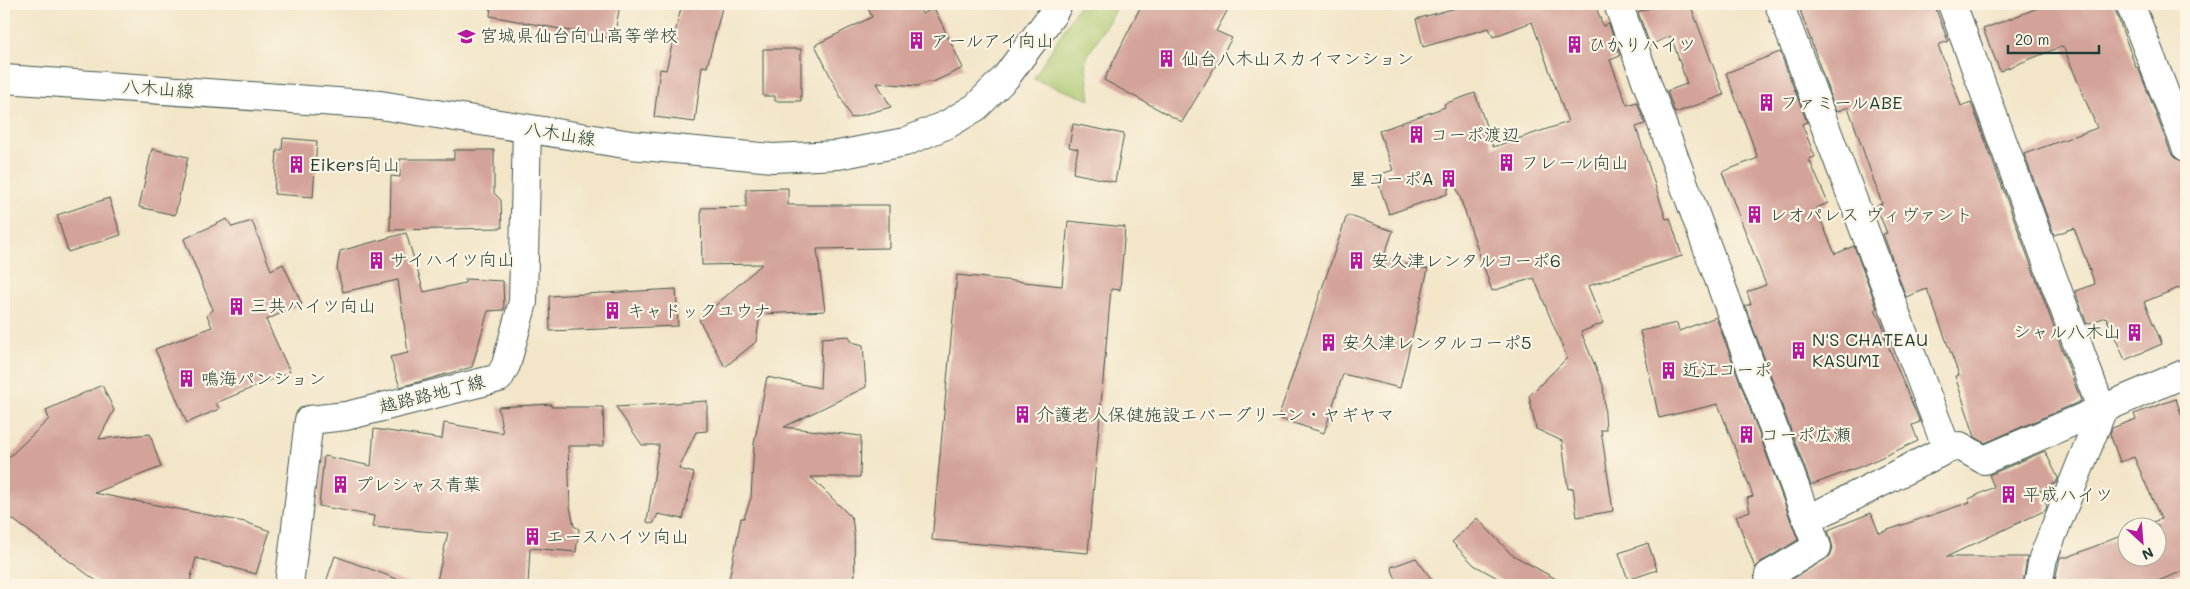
<svg xmlns="http://www.w3.org/2000/svg" width="2190" height="589" viewBox="0 0 2190 589" font-family="Mali,'Klee One',sans-serif">
	<rect width="100%" height="100%" fill="#fcf5e5"/>
	<filter id="ink" filterUnits="userSpaceOnUse"><feTurbulence type="fractalNoise" baseFrequency=".02" numOctaves="2"/><feDisplacementMap in="SourceGraphic" scale="10" xChannelSelector="R" yChannelSelector="G"/><feConvolveMatrix kernelMatrix="1 2 1 2 8 2 1 2 1" color-interpolation-filters="sRGB"/></filter>
	<filter id="wash" filterUnits="userSpaceOnUse"><feTurbulence type="fractalNoise" baseFrequency=".0096" numOctaves="4" result="noise"/><feDisplacementMap in="SourceGraphic" scale="20" xChannelSelector="R" yChannelSelector="G"/><feGaussianBlur stdDeviation="1.12" result="paint"/><feColorMatrix in="noise" values="0 0 0 0 0 0 0 0 0 0 0 0 0 0 0 0 0 1.4 0 .05"/><feComposite in="paint" operator="in"/></filter>
	<g filter="url(#wash)">
		<rect width="100%" height="100%" fill="#f2e5c8"/>
		<path fill="#aac76e" stroke="#648251" d="M1080 4H1113L1115 11 1085 60 1090 100 1033 79Z"/>
		<g id="blocks">
			<path fill="#d3a299" d="M491 4H620L614 39 490 16Z
				M682 4H702L722 8 707 67 702 66 695 122 654 117 660 69 666 70Z
				M866 4H917L922 14 934 8 963 68 933 82H927L918 86 877 83 891 107 851 118 815 45 872 17Z
				M1142 4H1231L1216 31 1232 38 1182 122 1104 80Z
				M1470 4H1595L1603 26 1609 24 1620 56 1610 60 1627 105 1637 102 1645 124 1636 127 1666 219 1670 218 1682 256 1588 286 1603 323 1581 332 1603 385 1606 430H1601L1613 511 1577 517 1573 488 1568 489 1562 441 1536 429 1529 396 1567 358 1534 278 1492 291 1452 174 1447 194 1389 214 1376 176 1393 170 1379 131 1445 107 1444 104 1475 93 1493 147 1568 122 1532 22 1493 37 1489 28 1423 47 1416 19Z
				M1660 4H1690L1724 95 1675 113 1667 91 1687 84 1671 36 1650 45 1638 12Z
				M1798 4H1934L1948 41 1938 45 1961 106 1971 102 2081 401 1985 443 1975 437 1955 376 1959 375 1927 289 1906 297 1883 234 1887 233 1876 206 1882 204 1848 107 1836 112Z
				M2048 4H2113L2136 68 2138 67 2171 153 2177 159 2186 162V285L2144 302 2162 344 2125 360 2106 317 2087 324 2075 291 2095 284 2074 228 2054 235 2024 154 2097 128 2063 46 2000 71 1983 29Z
				M763 49H801V101H775V96H763Z
				M1780 52 1807 122 1802 124 1815 157 1809 159 1828 203 1816 208 1835 254 1854 246 1877 308 1875 309 1887 335 1884 336 1920 422 1912 425 1918 441 1862 466 1811 485 1745 306 1751 304 1747 292 1766 285 1722 172 1758 158 1726 73Z
				M1073 124 1124 134 1115 182 1073 173 1078 149 1069 147Z
				M283 138 317 141 313 197 274 194 277 150H282Z
				M152 149 188 157 175 215 139 207Z
				M454 150H494V193L501 200 502 228 390 230 391 176 400 177V159H454Z
				M788 188V205H889V248L817 249 825 311 760 314 756 342 725 367 699 320 762 264 702 265 701 208 746 207V189Z
				M109 198 121 235 68 252 57 215Z
				M1347 215 1393 231 1383 259 1428 269 1400 388 1343 374 1324 433 1278 418Z
				M227 219 232 227 252 221 271 270 283 264 302 304 266 320 290 372 216 403 219 409 187 423 155 349 212 327 207 315 213 310 184 239Z
				M1068 221 1125 227 1120 290 1111 289 1088 553 932 540 957 275 1062 286Z
				M406 233 424 292 465 283V279L503 281 504 310 488 311 472 367 400 387 390 357 408 353 398 280 343 292 337 268 340 251Z
				M676 289 678 326 550 331 549 296Z
				M1716 317 1798 540 1761 562 1755 568 1736 516 1750 511 1747 498 1753 496 1718 404 1659 418 1640 331 1677 323 1679 331Z
				M849 336 852 342 863 345 866 387 784 427 861 436 860 477H811L852 518 854 532 855 585H728L741 518H744L751 498 754 444 767 377 820 388 822 338Z
				M102 385 114 410 99 439 150 434 161 467 94 493 245 522 270 531 256 574 196 558 189 585H102L4 513V462L49 419 46 410Z
				M2176 399 2186 429V579L2183 571 2148 585H2054L2060 557H2068L2128 533V556H2158V526H2142L2161 519 2134 457 2120 462 2110 434 2112 428 2136 419 2134 414Z
				M707 401V431L696 432 679 469 694 473 683 519 658 514 653 524 647 522 659 445H642L616 407Z
				M551 404V407H603L604 446H568L570 506 574 526 579 529 576 552 530 548 528 585H436L448 533 372 527 374 516 319 506 324 456 371 466 374 429 442 439 444 423 503 433 498 407Z
				M2045 451 2058 478 2056 483 2040 491 2047 506 2046 510 1946 557H2027L2023 585H1782L1830 556 1833 548 1828 530 1871 513 1879 533 1970 502 1969 499 1994 487 1989 475Z
				M1477 518 1511 554 1567 585H1510L1474 565 1452 542Z
				M1648 543 1657 570 1628 580 1619 553Z
				M335 556 408 583 407 585H325Z
				M1416 558 1436 585H1398L1391 567Z"/>
		</g>
	</g>
	<g filter="url(#ink)">
		<use href="#blocks" fill-opacity="0" stroke="#3f564a" stroke-width="1"/>
		<g fill="none" stroke-linecap="round" stroke-linejoin="round">
			<defs>
				<path id="minor" d="M1618 4 1817 547 1769 575
					M1779 4 1947 449 1807 520
					M1952 4 2102 411 2043 558 2038 585
					M2130 4 2186 147
					M1947 449 1960 446 1984 460 2186 373
					M289 585 309 420 346 416 499 378 506 365 523 302 527 129"/>
				<path id="tertiary" d="M4 79 380 105 631 145 773 158 838 155 905 142 948 124 976 107 1006 77 1052 15 1058 4"/>
			</defs>
			<use href="#minor" stroke="#3f564a" stroke-width="30"/>
			<use href="#tertiary" stroke="#3f564a" stroke-width="30"/>
			<use href="#minor" stroke="#fff" stroke-width="28"/>
			<use href="#tertiary" stroke="#fff" stroke-width="28"/>
		</g>
	</g>
	<defs>
		<symbol id="school-bare" viewBox="-9 -9 18 18"><path d="M0-5L7-2L0 1L-7-2ZM-4 1L0 2.5L4 1V4Q0 6-4 4Z" fill="#b5179e" stroke="#fcf5e5" stroke-width="2.5" paint-order="stroke"/></symbol>
		<symbol id="building-bare" viewBox="-9 -9 18 18"><path d="M-4-6H4V6H1V3H-1V6H-4ZM-2.5-4.3h1.7v1.8h-1.7ZM.8-4.3h1.7v1.8H.8ZM-2.5-1h1.7V.8h-1.7ZM.8-1h1.7V.8H.8Z" fill="#b5179e" stroke="#fcf5e5" stroke-width="2.5" paint-order="stroke"/></symbol>
	</defs>
	<g fill-rule="evenodd">
		<use href="#school-bare" x="454" y="24" width="25" height="25"/>
		<use href="#building-bare" x="904" y="28" width="25" height="25"/>
		<use href="#building-bare" x="1562" y="32" width="25" height="25"/>
		<use href="#building-bare" x="1154" y="46" width="25" height="25"/>
		<use href="#building-bare" x="1754" y="90" width="25" height="25"/>
		<use href="#building-bare" x="1404" y="122" width="25" height="25"/>
		<use href="#building-bare" x="1494" y="150" width="25" height="25"/>
		<use href="#building-bare" x="284" y="152" width="25" height="25"/>
		<use href="#building-bare" x="1436" y="166" width="25" height="25"/>
		<use href="#building-bare" x="1742" y="202" width="25" height="25"/>
		<use href="#building-bare" x="364" y="248" width="25" height="25"/>
		<use href="#building-bare" x="1344" y="248" width="25" height="25"/>
		<use href="#building-bare" x="224" y="294" width="25" height="25"/>
		<use href="#building-bare" x="600" y="298" width="25" height="25"/>
		<use href="#building-bare" x="2122" y="320" width="25" height="25"/>
		<use href="#building-bare" x="1316" y="330" width="25" height="25"/>
		<use href="#building-bare" x="1786" y="338" width="25" height="25"/>
		<use href="#building-bare" x="1656" y="358" width="25" height="25"/>
		<use href="#building-bare" x="174" y="366" width="25" height="25"/>
		<use href="#building-bare" x="1010" y="402" width="25" height="25"/>
		<use href="#building-bare" x="1734" y="422" width="25" height="25"/>
		<use href="#building-bare" x="328" y="472" width="25" height="25"/>
		<use href="#building-bare" x="1996" y="482" width="25" height="25"/>
		<use href="#building-bare" x="520" y="524" width="25" height="25"/>
	</g>
	<g text-anchor="middle" stroke-width="4.5" stroke-linejoin="round" paint-order="stroke">
		<g font-size="18" fill="#1f3d34" stroke="#fcf5e5" text-anchor="start">
			<text x="480" y="42">宮城県仙台向山高等学校</text>
			<text x="931" y="47">アールアイ向山</text>
			<text x="1588" y="51">ひかりハイツ</text>
			<text x="1181" y="65">仙台八木山スカイマンション</text>
			<text x="1780" y="109">ファミールABE</text>
			<text x="1430" y="141">コーポ渡辺</text>
			<text x="1521" y="169">フレール向山</text>
			<text x="310" y="171">Eikers向山</text>
			<text x="1434" y="185" text-anchor="end">星コーポA</text>
			<text x="1769" y="221">レオパレス ヴィヴァント</text>
			<text x="390" y="266">サイハイツ向山</text>
			<text x="1371" y="267">安久津レンタルコーポ6</text>
			<text x="250" y="312">三共ハイツ向山</text>
			<text x="627" y="317">キャドックユウナ</text>
			<text x="2121" y="338" text-anchor="end">シャル八木山</text>
			<text x="1812" y="346">N'S CHATEAU<tspan x="1812" dy="21">KASUMI</tspan></text>
			<text x="1342" y="349">安久津レンタルコーポ5</text>
			<text x="1682" y="376">近江コーポ</text>
			<text x="201" y="385">鳴海パンション</text>
			<text x="1036" y="421">介護老人保健施設エバーグリーン・ヤギヤマ</text>
			<text x="1761" y="441">コーポ広瀬</text>
			<text x="355" y="491">プレシャス青葉</text>
			<text x="2023" y="501">平成ハイツ</text>
			<text x="546" y="543">エースハイツ向山</text>
		</g>
		<g font-size="18" fill="#1f3d34" stroke="#fcf5e5">
			<text transform="translate(158 89) rotate(4)" y="6">八木山線</text>
			<text transform="translate(560 134) rotate(9)" y="6">八木山線</text>
			<text transform="translate(432 394) rotate(-14)" y="6">越路路地丁線</text>
		</g>
	</g>
	<rect width="2190" height="589" fill="none" stroke="#fcf5e5" stroke-width="20"/>
	<g transform="translate(2142 542) rotate(154)"><circle r="24" fill="#fcf5e5" stroke="#a4ab9e"/>
	<path d="M0-4L9 19L0 12L-9 19Z" fill="#b5179e"/>
	<text y="-8" font-size="14" font-weight="bold" text-anchor="middle" fill="#1f3d34">N</text>
	</g>
	<path d="M2008 45v8h91v-8" fill="none" stroke="#1f3d34" stroke-width="2.5"/>
	<text x="2015" y="45" font-size="15" fill="#1f3d34" stroke="#fcf5e5" stroke-width="4" paint-order="stroke">20 m</text>
</svg>
